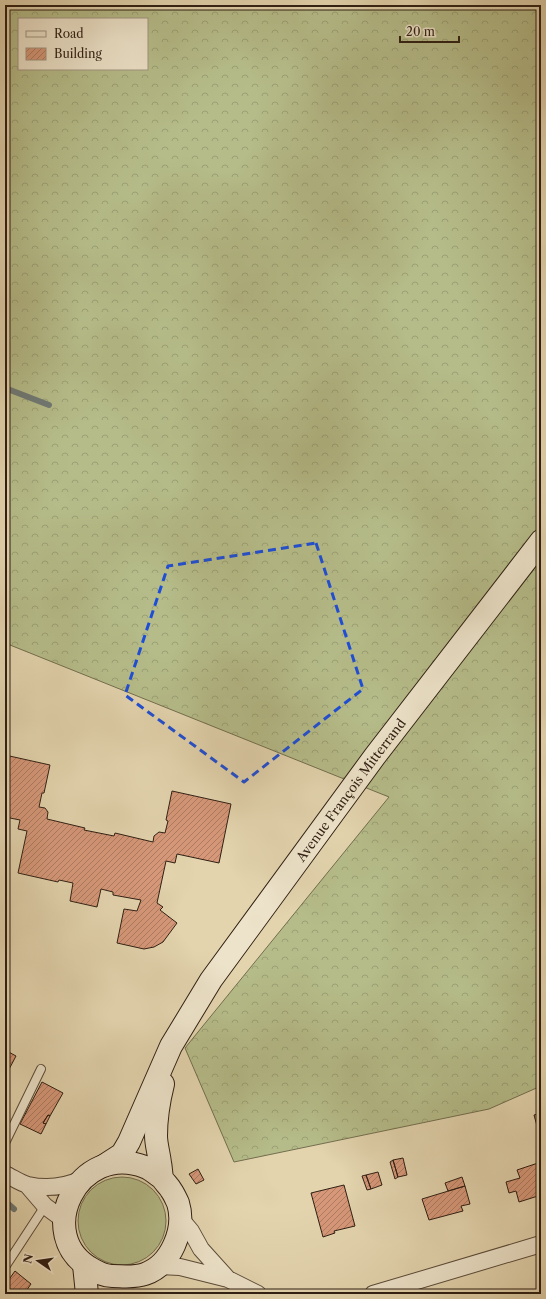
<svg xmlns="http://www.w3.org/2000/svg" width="546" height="1299" viewBox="0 0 546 1299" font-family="'Libre Caslon Text',serif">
	<defs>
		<pattern id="forest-crowns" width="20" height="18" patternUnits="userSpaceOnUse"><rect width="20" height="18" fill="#b5bc89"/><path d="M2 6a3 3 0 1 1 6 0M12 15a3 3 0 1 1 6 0" fill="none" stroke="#9ca175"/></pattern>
		<pattern id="building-hatch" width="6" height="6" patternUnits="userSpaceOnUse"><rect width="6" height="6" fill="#d69879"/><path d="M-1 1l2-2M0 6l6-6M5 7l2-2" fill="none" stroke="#ae7b62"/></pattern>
	</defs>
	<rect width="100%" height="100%" fill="#e3d4ae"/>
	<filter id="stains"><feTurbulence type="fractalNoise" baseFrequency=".005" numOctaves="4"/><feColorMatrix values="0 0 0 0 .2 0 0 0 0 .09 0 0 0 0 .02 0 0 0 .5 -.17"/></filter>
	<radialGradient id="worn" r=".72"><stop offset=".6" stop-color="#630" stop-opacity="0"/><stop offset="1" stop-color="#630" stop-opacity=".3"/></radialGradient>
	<path fill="#b5bc89" stroke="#726e4e" d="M78 1221a44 44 0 1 1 88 0a44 44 0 1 1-88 0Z"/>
	<path fill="url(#forest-crowns)" stroke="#726e4e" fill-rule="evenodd" d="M5 5H512L541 11V1086L489 1109 234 1162 185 1048 389 797 5 643ZM19 19H147V69H19Z"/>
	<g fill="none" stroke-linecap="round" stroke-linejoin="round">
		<path stroke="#6f7975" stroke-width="6" d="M5 388 49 405
			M5 1201 14 1209"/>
	</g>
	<path fill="url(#building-hatch)" stroke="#2f1f13" d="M5 755 50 765 44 793H42L39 807 45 808 48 812 47 819 85 828 84 830 114 836 115 833 153 842 154 836 159 832 165 833 168 821 166 820 172 791 231 804 219 863 177 854 175 863 166 861 157 903 163 907 160 910 177 923 163 942 154 947 144 949 117 943 124 909 137 911 141 900 113 895V892L101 889 97 907 70 901 73 883 59 880 58 882 18 873 27 831 18 829 20 820 5 817Z
		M5 1050 16 1056 5 1077Z
		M42 1082 63 1093 50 1116 48 1115 43 1123 46 1124 41 1134 20 1124Z
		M541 1113V1125L537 1126 534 1115Z
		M48 1115 50 1116 46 1124 43 1123Z
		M403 1158 407 1175 398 1177 393 1160Z
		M393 1160 398 1177 395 1179 390 1162Z
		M541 1162V1195L519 1202 516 1191 509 1193 506 1182 520 1178 517 1170Z
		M198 1169 204 1180 196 1184 189 1174Z
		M378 1172 382 1185 371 1189 366 1175Z
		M366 1175 371 1189 367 1190 362 1176Z
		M462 1177 465 1186 448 1191 445 1183Z
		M344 1185 355 1226 334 1231 335 1233 323 1237 311 1193Z
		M465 1186 470 1204 461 1206 463 1211 429 1220 422 1199Z
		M15 1271 31 1284 24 1294H5V1288L6 1286 5 1285Z"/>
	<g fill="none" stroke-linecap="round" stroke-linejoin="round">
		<defs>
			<path id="lane" d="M5 1143 41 1069
				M5 1267 45 1206"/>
			<path id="street" d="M5 1174C12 1177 20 1183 28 1185 46 1189 65 1187 82 1179
				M27 1185 45 1206 64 1220
				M180 1218 191 1231 201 1249 228 1279
				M159 1266 180 1267 228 1279 258 1294
				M373 1294 541 1244"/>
			<g id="secondary">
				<path id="s1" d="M105 1165 122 1154 129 1142 171 1046 211 980 375 756 541 541"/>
				<path d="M162 1178C157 1175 151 1169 145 1167 78 1141 32 1236 92 1269 99 1273 104 1276 112 1276 122 1276 134 1278 145 1274 171 1265 186 1229 178 1203 176 1199 174 1194 171 1190 169 1186 164 1182 162 1178 161 1173 161 1167 160 1163 159 1154 156 1144 156 1136 156 1119 159 1100 163 1084"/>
				<path d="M84 1265 87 1294"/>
			</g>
		</defs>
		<use href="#lane" stroke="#5c4c3a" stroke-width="10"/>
		<use href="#street" stroke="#5c4c3a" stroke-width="18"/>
		<use href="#secondary" stroke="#2f1f13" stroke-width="24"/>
		<use href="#lane" stroke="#ede3ca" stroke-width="8"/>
		<use href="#street" stroke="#ede3ca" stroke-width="16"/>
		<use href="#secondary" stroke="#ede3ca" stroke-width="22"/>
	</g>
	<path fill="none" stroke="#1d4ed8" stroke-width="3" stroke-dasharray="8 5" stroke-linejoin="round" d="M316 543 363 689 244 782 125 695 168 566Z"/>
	<g text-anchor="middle" stroke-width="3.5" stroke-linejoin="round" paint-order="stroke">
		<g font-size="13" fill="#2f1f13" stroke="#ede3ca">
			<text dy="5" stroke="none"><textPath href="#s1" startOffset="452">Avenue François Mitterrand</textPath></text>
		</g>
	</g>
	<rect width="546" height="1299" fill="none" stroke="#e3d4ae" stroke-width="20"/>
	<rect x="6" y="6" width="534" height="1287" fill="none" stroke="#2f1f13" stroke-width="2"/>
	<rect x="10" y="10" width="526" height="1279" fill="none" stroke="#2f1f13"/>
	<rect x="18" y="18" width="130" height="52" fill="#ede3ca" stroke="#a19581"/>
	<rect x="26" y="31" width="20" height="6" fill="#ede3ca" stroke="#a19581"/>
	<text x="54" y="38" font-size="12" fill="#2f1f13">Road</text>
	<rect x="26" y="48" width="20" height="12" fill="url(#building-hatch)" stroke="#a19581"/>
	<text x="54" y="58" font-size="12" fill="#2f1f13">Building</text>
	<g transform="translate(38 1261) rotate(283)" stroke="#ede3ca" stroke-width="3" paint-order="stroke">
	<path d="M0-3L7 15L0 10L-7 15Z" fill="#2f1f13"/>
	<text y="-6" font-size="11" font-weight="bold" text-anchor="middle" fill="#2f1f13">N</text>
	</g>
	<path d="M400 36v6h59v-6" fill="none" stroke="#2f1f13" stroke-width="2"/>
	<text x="406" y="36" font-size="12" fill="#2f1f13" stroke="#ede3ca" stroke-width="3" paint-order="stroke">20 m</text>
	<rect width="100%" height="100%" filter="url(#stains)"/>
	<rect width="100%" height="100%" fill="url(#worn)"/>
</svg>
